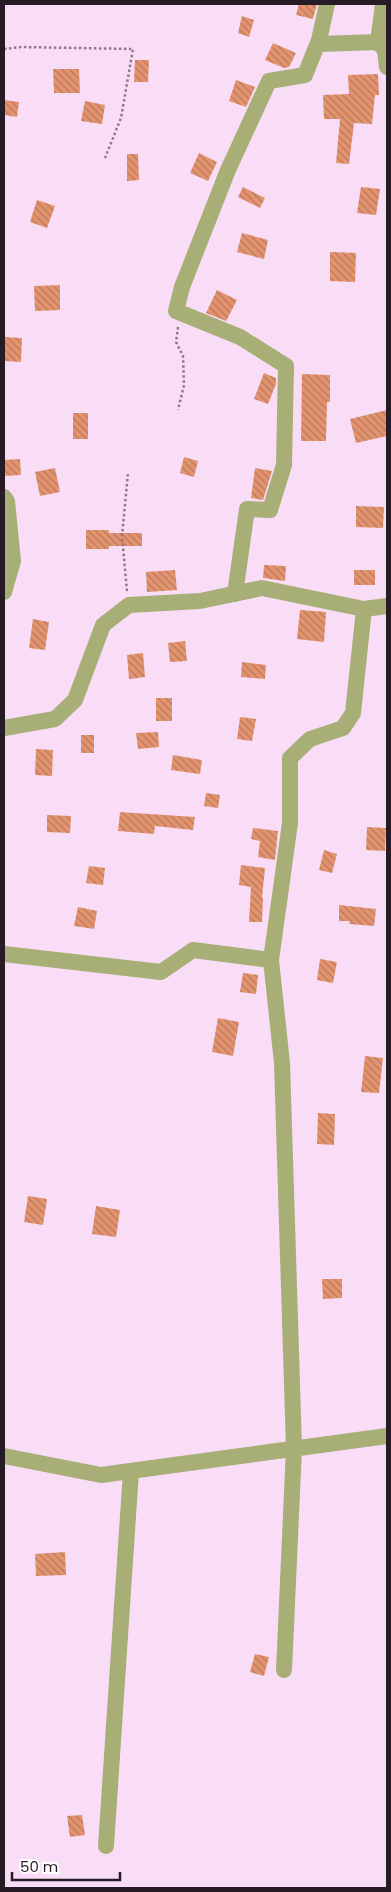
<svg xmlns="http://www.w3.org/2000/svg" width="391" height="1892" viewBox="0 0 391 1892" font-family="Poppins,sans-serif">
	<defs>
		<pattern id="building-back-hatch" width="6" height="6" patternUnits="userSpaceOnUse" patternTransform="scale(1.25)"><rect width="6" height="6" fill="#e3946f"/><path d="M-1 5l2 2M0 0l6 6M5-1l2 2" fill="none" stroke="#b8785b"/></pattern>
	</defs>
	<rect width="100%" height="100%" fill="#f9ddf6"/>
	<path fill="url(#building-back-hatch)" d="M299 4H317L313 19 296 15Z
		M242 16 254 20 249 37 238 33Z
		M273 43 296 53 289 67 284 68 265 60Z
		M135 60H149L148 82H134Z
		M53 69H79L80 93H54Z
		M378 74 379 95H375L372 124 354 123 349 164 336 163 340 119H324L323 95 349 94 348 75Z
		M236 80 255 87 246 107 229 101Z
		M4 100 19 102 17 117 4 115Z
		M85 101 105 105 102 124 81 121Z
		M199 153 217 162 208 181 190 173Z
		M127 154H138L139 180 127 181Z
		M243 187 265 198 260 208 238 197Z
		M361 187 380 189 376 215 357 213Z
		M37 200 55 206 47 228 30 222Z
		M242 233 268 240 264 259 237 252Z
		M330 252 356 253 355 282 330 281Z
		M60 285V310L35 311 34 286Z
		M217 290 237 300 226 321 206 313Z
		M4 337 22 338 21 362 4 361Z
		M264 373 276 378V384L268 404 254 399Z
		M302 374 330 375V402H327L326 441H301Z
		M387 410V436L356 443 350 419Z
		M73 413H88V439H73Z
		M184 457 198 461 194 477 180 473Z
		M20 459 21 475 4 476V460Z
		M55 468 60 492 40 496 35 472Z
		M255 468 272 471 263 500 251 498Z
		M356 506 384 507 383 528 356 527Z
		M86 530H109V533H142V546H109V549H86Z
		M264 565 286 566 285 581 263 578Z
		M175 570 177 590 147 592 146 572Z
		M354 570H375V585H354Z
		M300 610 326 612 324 642 297 639Z
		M33 619 49 622 45 650 29 648Z
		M185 641 187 661 170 662 168 643Z
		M143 653 145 677 129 679 127 655Z
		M242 662 266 665 265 679 241 677Z
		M156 698H172V721H156Z
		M240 717 256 719 252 741 237 739Z
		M158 732 159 747 138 749 136 733Z
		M81 735H94V753H81Z
		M36 749 53 750 52 776 35 775Z
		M173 755 202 760 200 774 171 770Z
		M206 793 220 795 218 808 204 806Z
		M120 812 195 817 193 830 155 826 154 834 118 831Z
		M47 815 71 816 70 833 47 832Z
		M367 827 386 828 385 851 366 850Z
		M253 828 278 831 275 860 258 857 260 841 251 839Z
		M324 850 337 854 332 873 319 870Z
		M241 865 265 868 262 898H263L262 922H249L251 887 239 885Z
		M89 866 105 868 103 885 86 883Z
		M339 905 376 909 374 926 349 924 350 921H339Z
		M78 907 97 911 94 929 74 926Z
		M320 959 337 962 333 983 317 980Z
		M243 973 258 975 256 994 240 992Z
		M218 1018 239 1022 233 1056 212 1052Z
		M365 1056 383 1058 379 1093 361 1092Z
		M318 1113 335 1114 334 1145 317 1144Z
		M28 1196 47 1199 43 1225 24 1222Z
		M96 1206 120 1210 116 1237 92 1234Z
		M322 1279H342V1298L323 1299Z
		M65 1552 66 1575 36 1576 35 1554Z
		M255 1654 269 1657 264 1676 250 1672Z
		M82 1815 85 1835 70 1837 67 1816Z"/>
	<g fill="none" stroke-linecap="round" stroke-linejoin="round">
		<path stroke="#8d798b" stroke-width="2.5" stroke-dasharray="2.5 2.5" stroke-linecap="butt" d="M4 49 21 47 133 49 121 118 105 158
			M178 327 176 342 183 356 184 385 178 410
			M127 591 122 536 128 473"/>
		<path stroke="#a7ae76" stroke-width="16" d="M378 42 385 50 387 67
			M318 44 378 42 383 4
			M4 497 7 501 13 561 4 592
			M235 594 247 509 270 510 284 465 286 366 240 337 176 311 182 287 228 170 269 81 305 75 319 40 327 4
			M4 728 55 719 75 700 103 625 129 605 200 601 262 588 364 609
			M4 954 161 972 193 950 271 960
			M4 1456 101 1475 387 1436
			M284 1670 294 1448 282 1063 271 960 290 823V758L310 739 343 728 353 713 364 609 387 606
			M106 1846 131 1471"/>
	</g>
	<rect width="391" height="1892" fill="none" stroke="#271c26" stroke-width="10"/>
	<path d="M12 1872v8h108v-8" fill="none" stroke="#271c26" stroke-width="2.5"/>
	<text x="20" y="1872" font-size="15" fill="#271c26" stroke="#ffffff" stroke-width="4" paint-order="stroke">50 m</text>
</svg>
